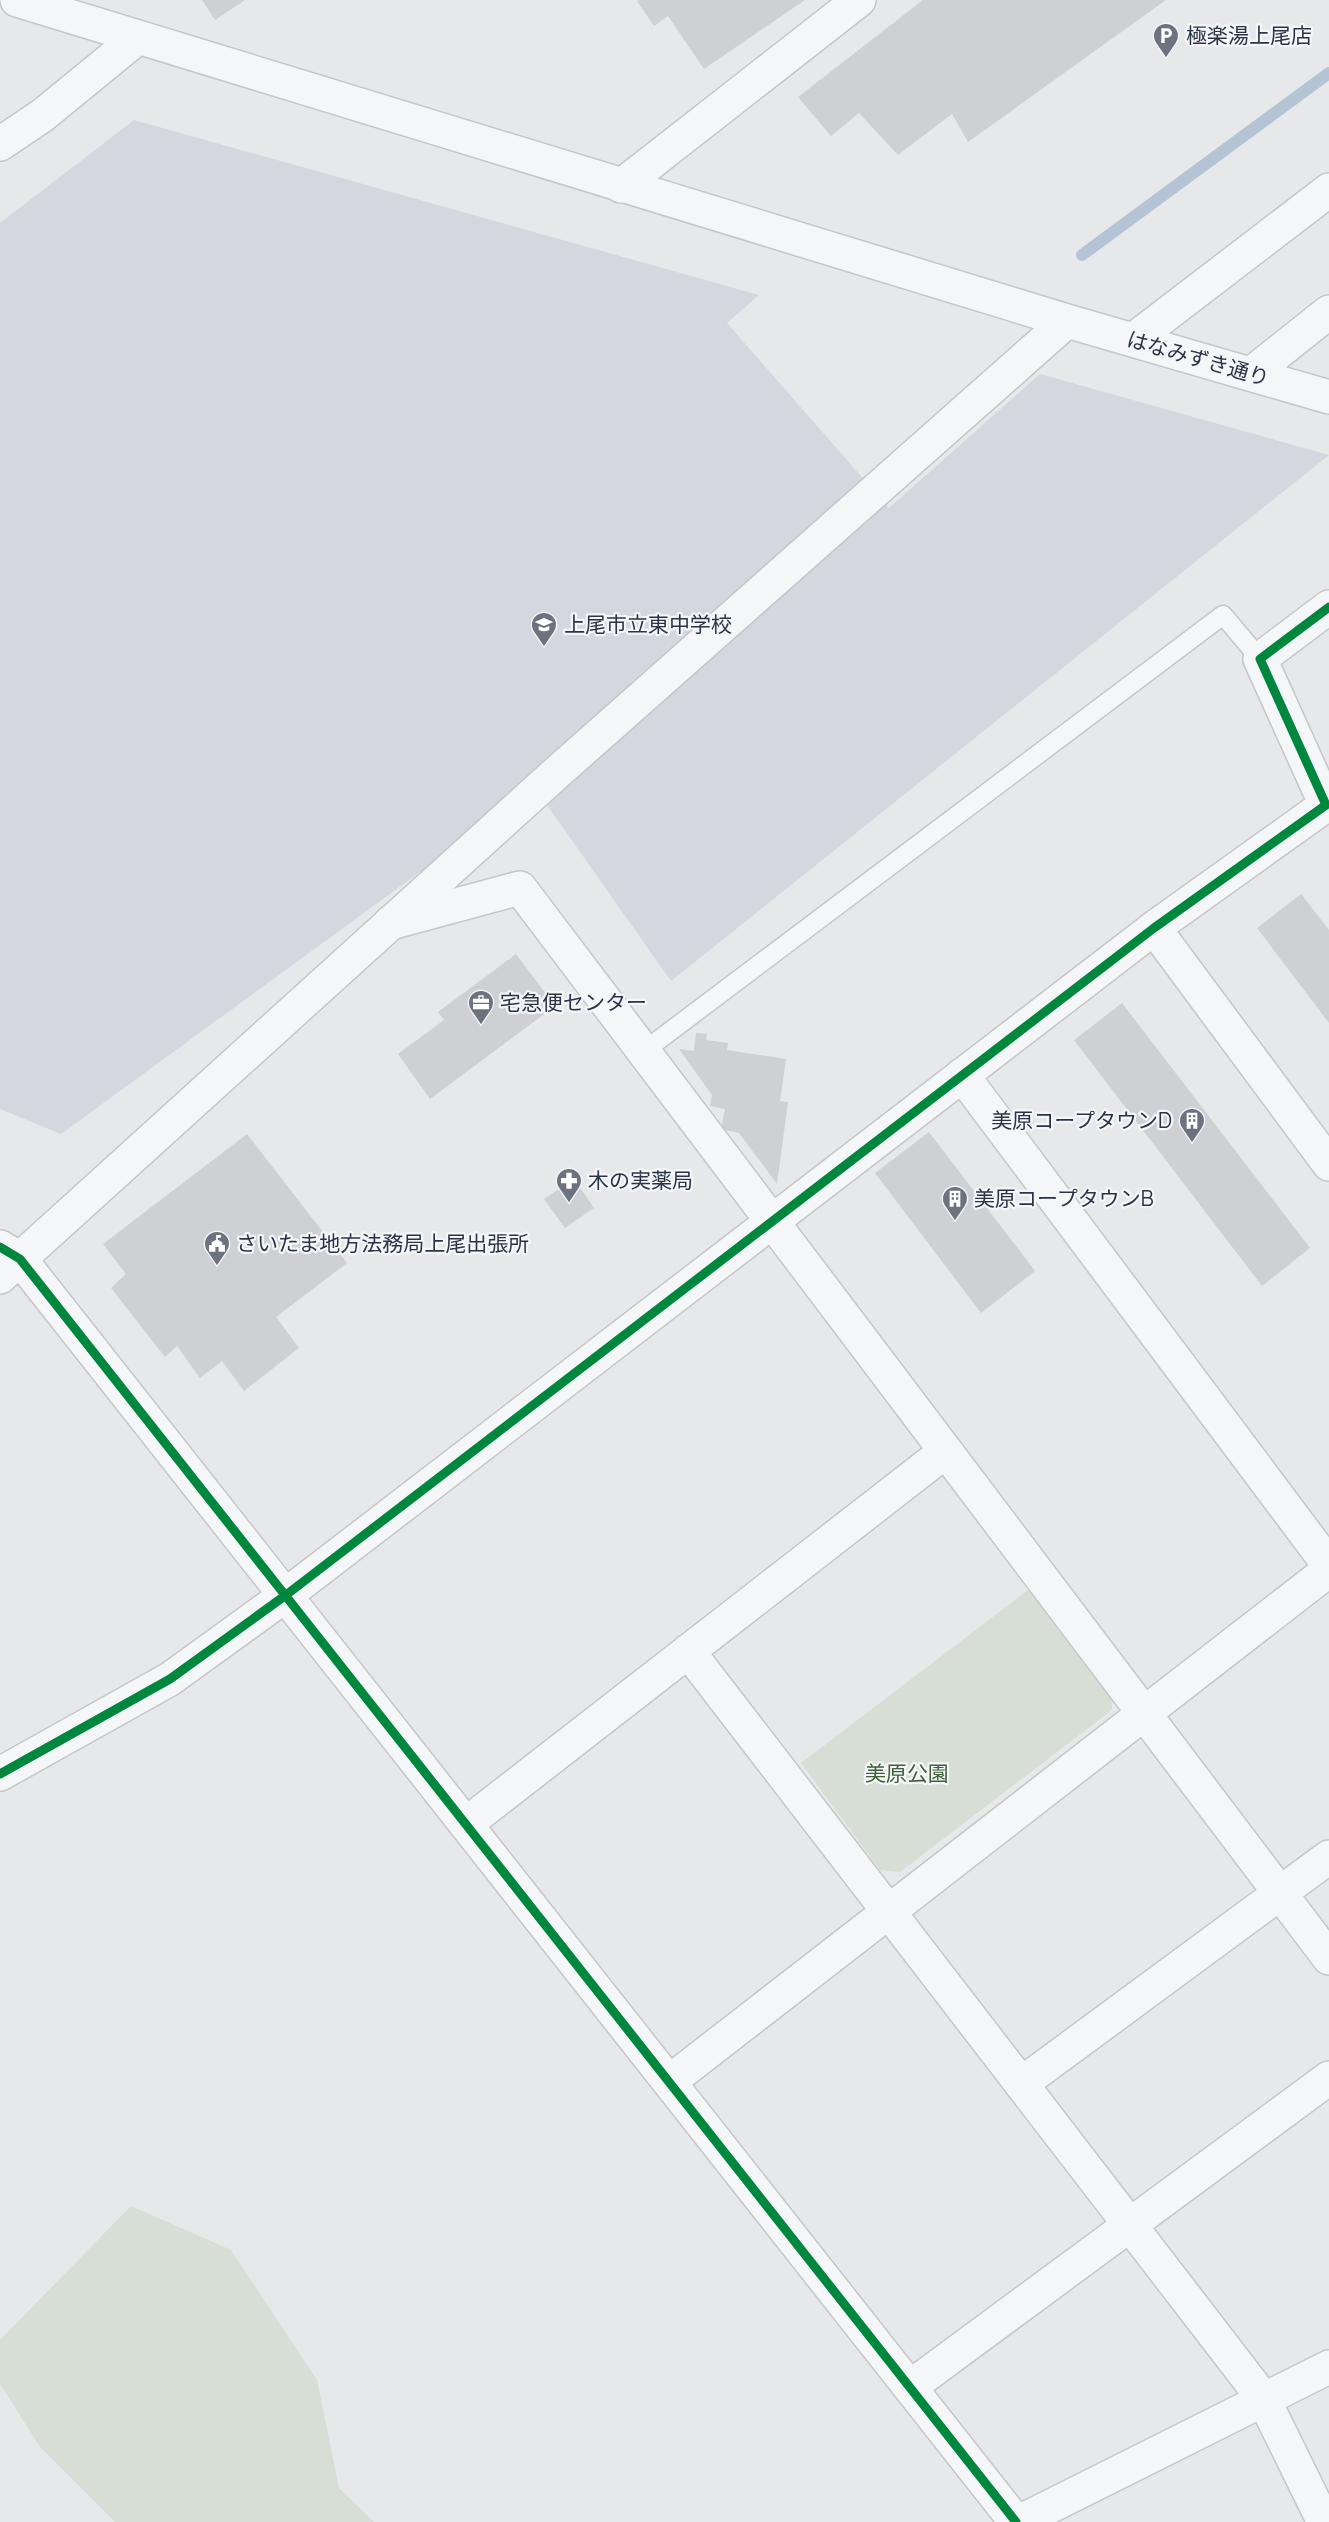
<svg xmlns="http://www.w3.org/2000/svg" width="1329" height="2522" viewBox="0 0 1329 2522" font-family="Manrope,'Noto Sans JP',sans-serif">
	<rect width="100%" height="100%" fill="#e6e8ea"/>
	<path fill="#d4d7dd" d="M134 120 759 295 727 323 889 508 1040 374 1329 455 671 981 535 788 61 1134 0 1109V223Z"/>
	<path fill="#d6ded6" d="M1032 1587 1111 1691 1112 1710 900 1872 880 1870 801 1763Z
		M131 2206 231 2250 317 2380 339 2488 374 2522H115L40 2447 0 2384V2340Z"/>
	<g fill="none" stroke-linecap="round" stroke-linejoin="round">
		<path stroke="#b4c4d5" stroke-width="12" d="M1082 255 1329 73"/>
	</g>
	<path fill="#ced0d3" d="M202 0H245L215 20Z
		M639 0H805L704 69 668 16 654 26 637 1Z
		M923 0H1166L968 142 952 114 898 155 859 113 831 136 798 97Z
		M1301 894 1329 930V1023L1257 928Z
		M516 954 555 1006 430 1099 398 1054 444 1020 438 1012Z
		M1122 1003 1310 1248 1262 1286 1074 1040Z
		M696 1033 707 1034 706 1040 728 1043 727 1050 786 1059 780 1101 788 1102 777 1184 739 1133 721 1129 725 1109 710 1106 712 1095 679 1049 694 1051Z
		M929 1132 1035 1271 981 1313 875 1173Z
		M247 1134 347 1263 276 1317 299 1348 244 1391 222 1361 200 1378 177 1346 165 1357 111 1288 126 1274 103 1244Z
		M574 1179 594 1208 565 1228 544 1199Z"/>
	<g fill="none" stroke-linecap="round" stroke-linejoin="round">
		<defs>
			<path id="service" d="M644 1051 1223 615 1260 659"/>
			<path id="minor" d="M0 144 43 115 137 38
				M621 186 859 0
				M1133 340 1329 190
				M1251 374 1329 312
				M390 923 520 888 1329 1958
				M1154 928 1329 1164
				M962 1075 1329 1565
				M0 1247 20 1259 1016 2522
				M688 1651 1263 2398 1324 2522
				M0 1774 170 1679 286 1595 1154 928 1326 805 1260 659 1329 607
				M466 1824 946 1451
				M669 2082 1329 1570
				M1021 2084 1329 1857
				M910 2387 1329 2078"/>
			<path id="tertiary" d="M17 0 1067 321 1329 397
				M0 1277 553 776 1067 321
				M1019 2522 1329 2367"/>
		</defs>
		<use href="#service" stroke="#c4c6c8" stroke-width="21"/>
		<use href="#minor" stroke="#c4c6c8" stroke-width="36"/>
		<use href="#tertiary" stroke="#c4c6c8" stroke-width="36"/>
		<use href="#service" stroke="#f5f6f7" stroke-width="18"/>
		<use href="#minor" stroke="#f5f6f7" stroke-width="33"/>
		<use href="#tertiary" stroke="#f5f6f7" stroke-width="33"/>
		<defs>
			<path id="cycleway" d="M0 1247 20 1259 1016 2522
				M0 1774 170 1679 286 1595 1154 928 1326 805 1260 659 1329 607"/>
		</defs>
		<use href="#cycleway" stroke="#f4f6f9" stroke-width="13"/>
		<use href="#cycleway" stroke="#00873e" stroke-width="9"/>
	</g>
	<defs>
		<symbol id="parking-pin" viewBox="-11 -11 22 30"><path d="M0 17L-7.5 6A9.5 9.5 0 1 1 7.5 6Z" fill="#6c737f" stroke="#f4f6f9"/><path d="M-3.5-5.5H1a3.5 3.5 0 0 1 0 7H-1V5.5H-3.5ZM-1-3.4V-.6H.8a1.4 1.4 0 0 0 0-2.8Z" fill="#fff"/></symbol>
		<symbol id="school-pin" viewBox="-11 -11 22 30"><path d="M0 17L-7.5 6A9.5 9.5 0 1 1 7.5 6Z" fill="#6c737f" stroke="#f4f6f9"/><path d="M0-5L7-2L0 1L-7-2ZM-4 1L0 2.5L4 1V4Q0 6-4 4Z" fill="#fff"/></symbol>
		<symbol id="office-pin" viewBox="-11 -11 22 30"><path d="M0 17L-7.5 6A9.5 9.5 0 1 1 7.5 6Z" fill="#6c737f" stroke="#f4f6f9"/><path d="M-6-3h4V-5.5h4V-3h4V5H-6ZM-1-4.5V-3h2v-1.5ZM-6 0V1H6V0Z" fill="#fff"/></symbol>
		<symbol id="building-pin" viewBox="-11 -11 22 30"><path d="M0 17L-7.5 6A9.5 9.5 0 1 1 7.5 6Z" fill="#6c737f" stroke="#f4f6f9"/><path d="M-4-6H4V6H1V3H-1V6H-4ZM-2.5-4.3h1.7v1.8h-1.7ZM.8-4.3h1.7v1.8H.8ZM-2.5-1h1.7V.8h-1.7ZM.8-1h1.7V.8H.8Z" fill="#fff"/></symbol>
		<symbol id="pharmacy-pin" viewBox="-11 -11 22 30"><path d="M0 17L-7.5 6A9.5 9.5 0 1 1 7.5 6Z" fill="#6c737f" stroke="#f4f6f9"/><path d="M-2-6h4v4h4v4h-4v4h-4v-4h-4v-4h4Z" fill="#fff"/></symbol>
		<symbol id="civic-pin" viewBox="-11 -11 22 30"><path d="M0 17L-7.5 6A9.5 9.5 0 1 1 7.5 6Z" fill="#6c737f" stroke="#f4f6f9"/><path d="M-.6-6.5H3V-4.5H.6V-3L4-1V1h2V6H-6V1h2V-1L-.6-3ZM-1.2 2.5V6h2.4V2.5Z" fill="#fff"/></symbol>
	</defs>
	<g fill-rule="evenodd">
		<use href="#parking-pin" x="1151" y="21" width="30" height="40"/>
		<use href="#school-pin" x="529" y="610" width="30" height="40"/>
		<use href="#office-pin" x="466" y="988" width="30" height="40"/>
		<use href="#building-pin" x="1177" y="1106" width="30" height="40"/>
		<use href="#pharmacy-pin" x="554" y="1166" width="30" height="40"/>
		<use href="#building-pin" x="940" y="1184" width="30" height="40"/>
		<use href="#civic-pin" x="202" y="1229" width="30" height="40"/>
	</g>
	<g text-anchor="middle" stroke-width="4.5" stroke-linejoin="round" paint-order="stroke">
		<g font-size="21" fill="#2b3445" stroke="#f4f6f9" text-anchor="start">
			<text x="1186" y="43">極楽湯上尾店</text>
			<text x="564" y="632">上尾市立東中学校</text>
			<text x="500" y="1010">宅急便センター</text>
			<text x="1172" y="1128" text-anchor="end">美原コープタウンD</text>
			<text x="588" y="1188">木の実薬局</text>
			<text x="974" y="1206">美原コープタウンB</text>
			<text x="236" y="1251">さいたま地方法務局上尾出張所</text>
		</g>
		<g font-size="21" fill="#2b3445" stroke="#f4f6f9">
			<text transform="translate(1198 359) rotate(16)" y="7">はなみずき通り</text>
		</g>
		<g font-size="21" fill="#3f6138" stroke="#f4f6f9">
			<text x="907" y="1781">美原公園</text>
		</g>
	</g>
</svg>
